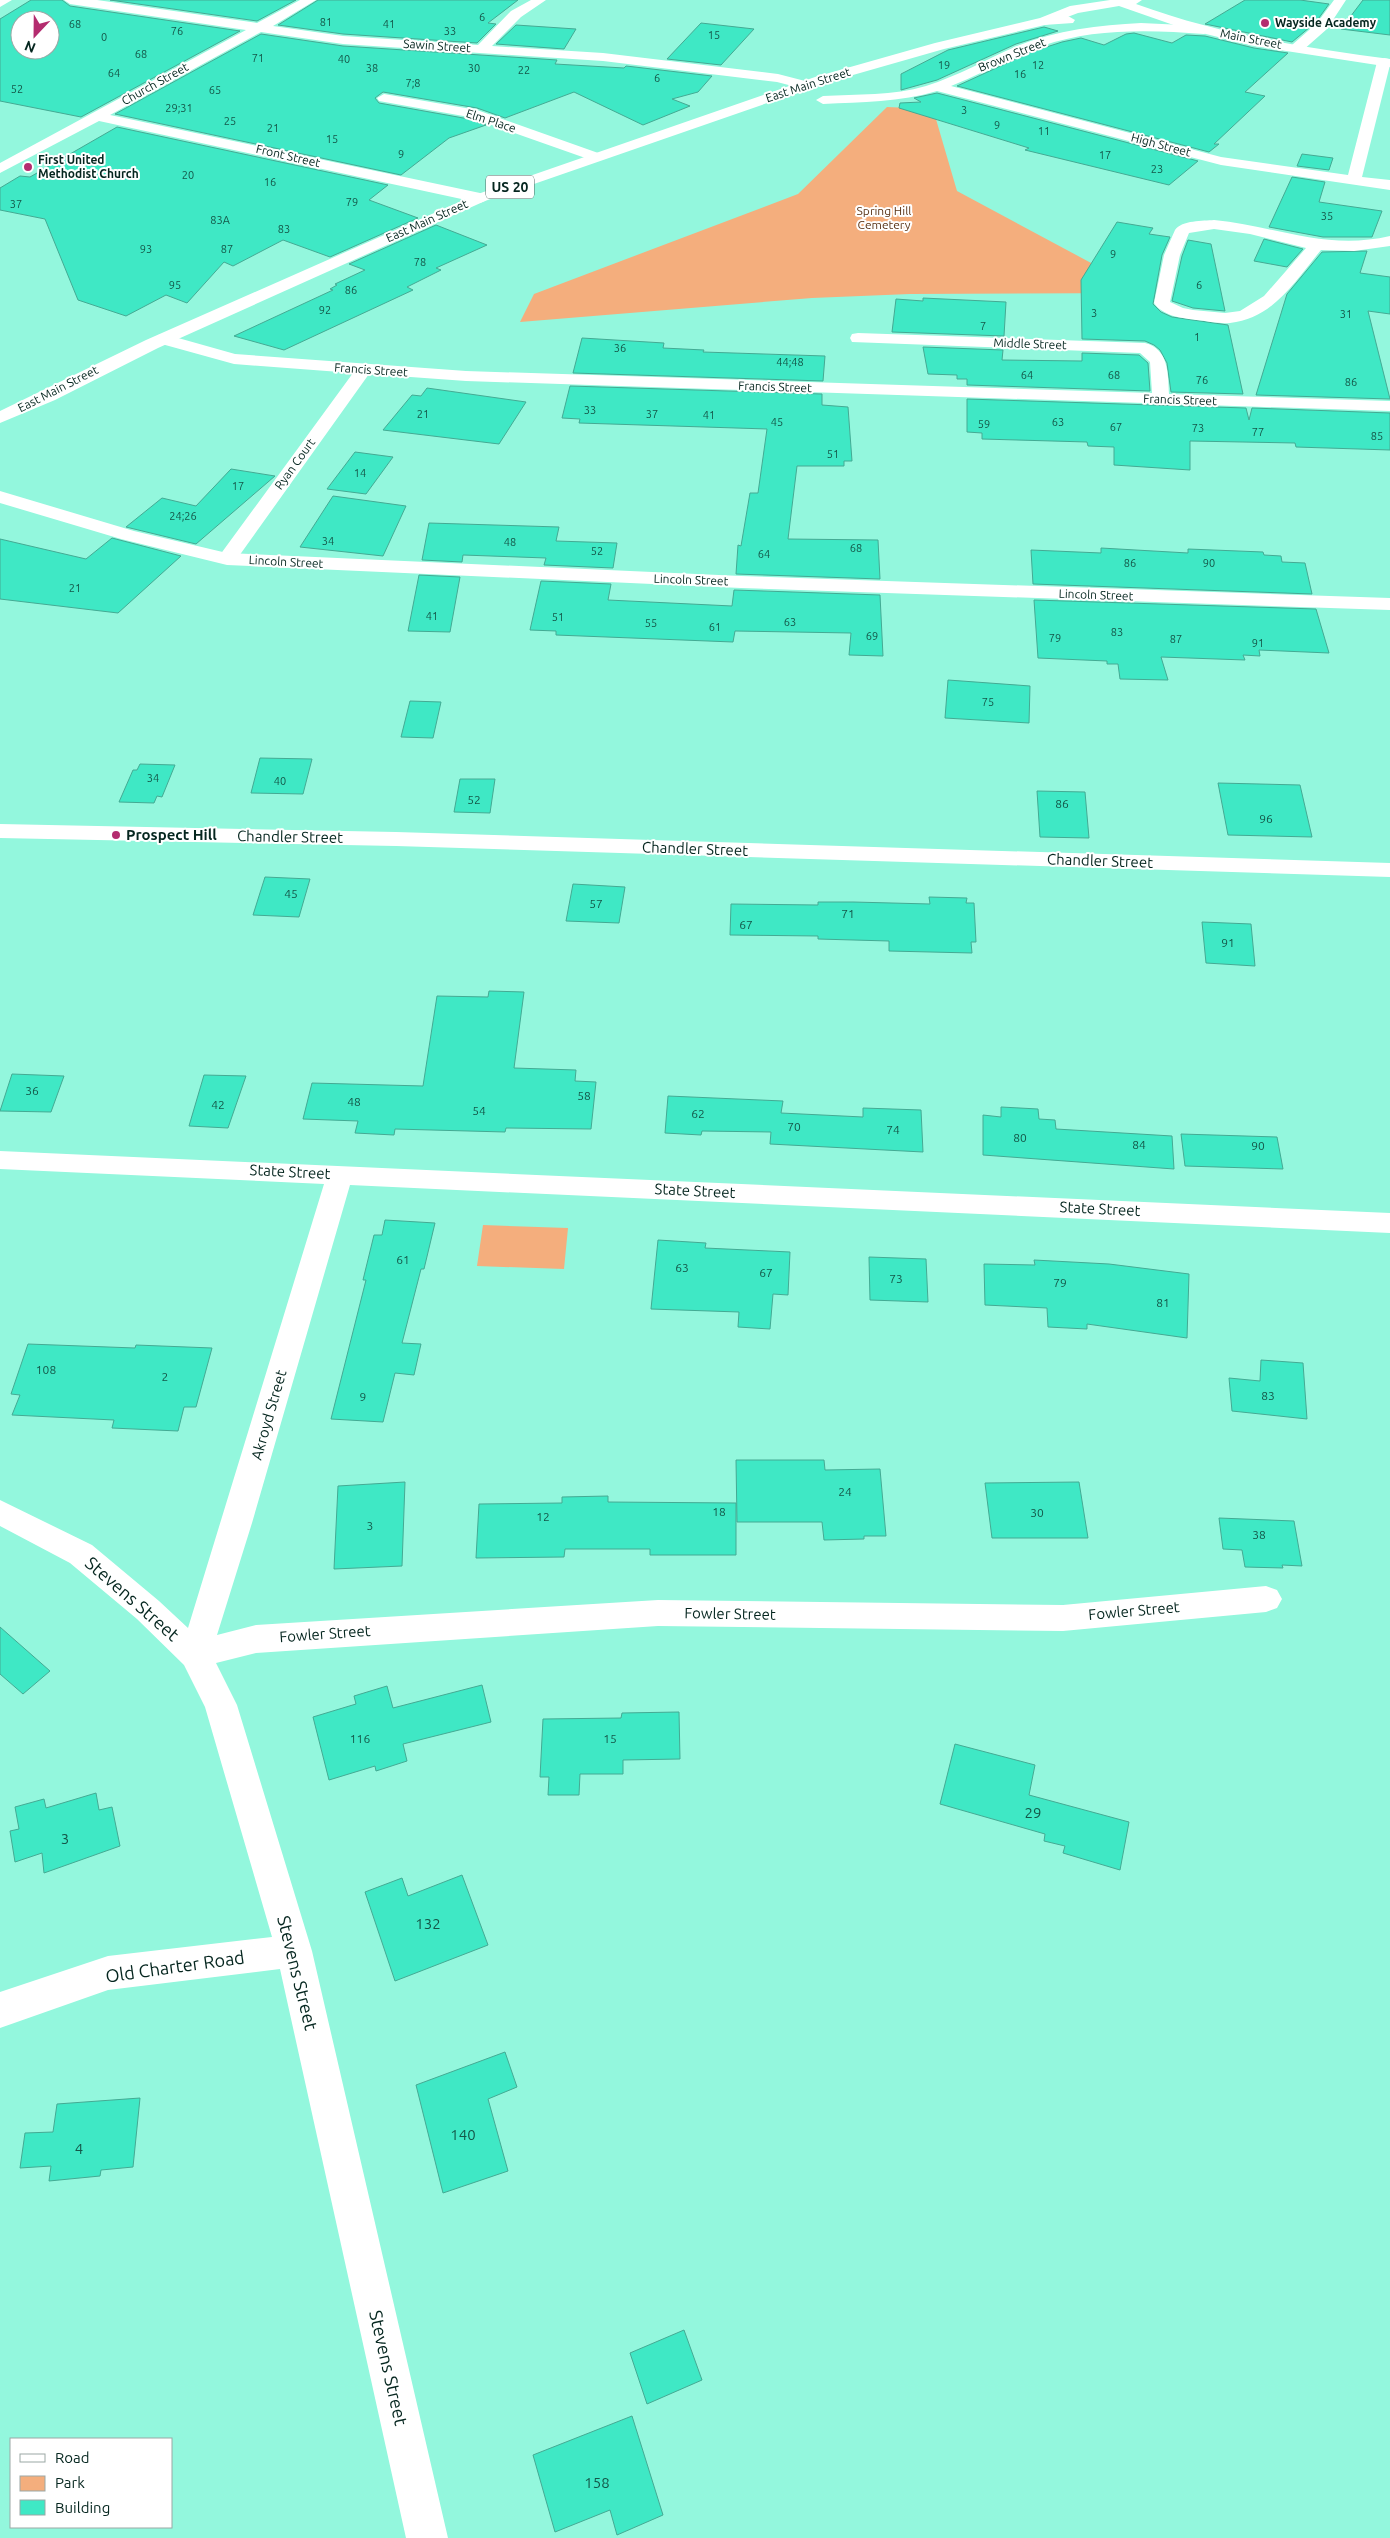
<svg xmlns="http://www.w3.org/2000/svg" width="1390" height="2538" viewBox="0 0 1390 2538" font-family="Ubuntu,sans-serif">
	<rect width="100%" height="100%" fill="#93f7dd"/>
	<path fill="#f4ae7d" d="M887 107 933 109 957 191 1147 293 910 294 812 298 520 322 534 294 798 194Z
		M483 1225 568 1228 564 1269 477 1266Z"/>
	<path fill="#3fe8c5" stroke="#44aa93" fill-rule="evenodd" d="M31 0H62L70 6 240 31 81 117 0 101V19ZM20 20H50V50H20Z
		M110 0H296L257 21Z
		M318 0H518L488 23 496 24 477 43 343 34 278 25Z
		M1245 0H1300L1329 4 1316 22 1292 42 1205 24Z
		M1363 0H1390V35L1341 29Z
		M701 23 754 29 721 65 667 59Z
		M516 25 576 29 564 49 496 44Z
		M1044 27 1058 31 1016 44 937 80 901 90V74L948 50Z
		M1134 33 1172 43 1186 35 1205 36 1254 48 1288 53 1245 92 1265 96 1214 144H1219L1209 152 957 86 1031 52 1062 42 1081 38 1104 45 1126 34Z
		M261 34 343 46 557 60 555 64 624 68 626 66 712 76 698 92 672 99 690 106 643 125 574 92 505 118 477 108 383 92 375 98 379 103 469 119 486 125 449 138 401 175 115 114Z
		M937 93 1198 161 1169 185 1025 150 1029 148 899 108 900 103 921 102 914 98Z
		M117 127 388 185 369 200 418 218 330 257 283 240 233 266 224 262 187 303 166 295 126 316 78 300 45 219 0 210V188L20 176 30 177Z
		M1302 154 1333 158 1329 170 1297 166Z
		M1292 177 1325 182 1319 202 1382 211 1372 237H1323L1269 227Z
		M1117 222 1153 228 1149 234 1170 237 1162 255 1153 304 1161 312 1172 317 1228 325 1243 394 1171 392 1167 363 1160 350 1154 345 1145 341 1082 339 1081 280Z
		M436 225 487 245 436 268 441 270 407 287 413 290 284 350 234 336 333 290 330 289 337 285 335 284 365 270 349 264Z
		M1264 239 1303 249 1287 267 1254 261Z
		M1188 240 1211 244 1225 311 1193 308 1172 301 1182 256Z
		M1367 251 1360 273 1390 277V314L1368 311 1390 399 1256 395 1287 294 1322 252Z
		M923 298 1006 302 1004 336 892 332 896 299 923 301Z
		M582 338 664 343 663 348 704 350 703 352 825 356 823 381 573 373Z
		M923 347 1003 350 1002 360 1082 361V353L1139 355 1148 363 1150 391 967 385V379H957V375L928 374Z
		M570 386 822 394V405L848 407 852 461H844V466H797L788 539 878 540 880 579 736 574 738 545 741 546 750 493H758L767 429 579 423 580 419 562 418Z
		M427 388 526 402 499 444 383 430 412 395 421 396Z
		M967 399 1246 408 1249 420 1252 408 1390 413V450L1296 447 1295 443 1190 441V470L1114 465V447L1088 446 1087 442 982 439V433L967 432Z
		M355 452 393 457 366 494 327 489Z
		M231 469 275 476 196 544 126 527 162 498 196 506Z
		M333 496 406 506 383 556 300 547Z
		M429 523 559 527 556 541 617 543 613 568 544 565 546 558 463 555 462 562 422 560Z
		M112 538 181 556 118 613 0 599V539L86 559Z
		M1101 548 1188 553V549L1263 552 1264 555 1281 556 1282 562 1305 563 1312 594 1033 584 1031 550 1101 553Z
		M419 575 460 577 450 632 408 631Z
		M541 581 611 584 608 600 732 606 734 590 880 595 883 656 849 655 851 633 735 631 733 642 556 635V631L530 630Z
		M1034 600 1316 609 1329 653 1259 650 1260 656 1243 655 1245 660 1161 657 1168 680 1120 679 1118 664H1107V661L1038 658Z
		M948 680 1030 686 1029 723 945 718Z
		M410 701 441 702 433 738 401 737Z
		M260 758 312 759 303 794 251 793Z
		M140 764 175 765 162 797 157 796 154 803 119 802 133 770H137Z
		M460 779H495L490 813 454 812Z
		M1218 783 1300 785 1312 837 1228 835Z
		M1037 791 1085 792 1089 838 1040 837Z
		M265 877 310 879 299 917 253 915Z
		M573 884 625 887 619 923 566 921Z
		M929 897 967 898 966 903H974L976 942H971L972 953 889 951V941L818 939V936L730 935 731 904 818 905V902H853L930 904Z
		M1202 922 1251 924 1255 966 1206 963Z
		M489 991 524 992 514 1068 576 1070 575 1081 596 1082 591 1129 506 1128 505 1132 395 1129 394 1135 355 1133 358 1121 303 1119 312 1083 423 1086 437 996 488 997Z
		M12 1074 64 1076 51 1112 0 1111Z
		M204 1075 246 1076 228 1128 189 1126Z
		M668 1096 783 1101 781 1113 863 1117V1108L921 1110 923 1152 770 1144 771 1132 702 1131 701 1135 665 1133Z
		M1001 1107 1038 1109 1039 1119 1055 1120 1056 1129 1172 1136 1174 1169 983 1155V1115L1001 1117Z
		M1181 1134 1277 1137 1283 1169 1185 1166Z
		M385 1220 435 1223 424 1269H421L402 1343 421 1344 414 1375 395 1373 383 1422 331 1419 366 1280H363L374 1235H382Z
		M658 1240 706 1243 705 1248 790 1252 788 1295 773 1294 770 1329 738 1327 739 1312 651 1309Z
		M869 1257 926 1259 928 1302 870 1300Z
		M1034 1260 1109 1264 1189 1274 1187 1338 1087 1324V1329L1048 1327 1047 1308 985 1305 984 1264 1035 1265Z
		M28 1344 135 1348 136 1345 212 1348 196 1407H184L178 1431 112 1428 114 1420 12 1415 20 1395 11 1394Z
		M1261 1360 1303 1363 1307 1419 1232 1411 1229 1378 1260 1381Z
		M736 1460H824L825 1470 880 1469 886 1536H864V1539L824 1540 822 1522H737Z
		M405 1482 402 1566 334 1569 338 1486Z
		M1079 1482 1088 1538H992L985 1483Z
		M608 1496V1502L736 1503V1555H650V1549H565L564 1557 476 1558 479 1504 562 1503V1497Z
		M1219 1518 1294 1521 1302 1566 1282 1565 1283 1568 1245 1567 1242 1550 1223 1549Z
		M0 1627 50 1671 23 1694 0 1674Z
		M482 1685 491 1722 403 1744 407 1761 376 1771 375 1766 329 1780 313 1717 356 1704 354 1696 387 1686 393 1708Z
		M679 1712 680 1759 623 1760V1774H580L579 1795H548L549 1777H540L543 1719 621 1718 622 1713Z
		M955 1744 1035 1765 1029 1795 1129 1822 1120 1870 1063 1853 1065 1846 1044 1841 1045 1834 940 1804Z
		M96 1793 99 1810 112 1807 120 1846 44 1873 42 1853 15 1862 10 1831 19 1829 15 1807 44 1799 46 1808Z
		M462 1875 488 1945 395 1981 365 1892 402 1878 408 1896Z
		M505 2052 517 2087 488 2099 508 2171 443 2193 416 2085Z
		M140 2098 133 2167 101 2170 100 2176 49 2181 51 2166 20 2168 25 2133 53 2132 57 2104Z
		M684 2330 702 2380 647 2404 630 2353Z
		M632 2416 663 2515 617 2535 610 2510 555 2532 533 2455Z"/>
	<g fill="none" stroke-linecap="round" stroke-linejoin="round">
		<path fill="#fff" fill-rule="evenodd" d="M0 0H12L0 7Z
			M64 0H97L257 23 300 0H316L273 26 343 36 478 45 511 11 531 0H546L521 17 492 46 603 53 778 74 809 82 811 85 804 89 777 82 603 61 343 44 261 32 110 115 480 193 485 195 488 198 485 201 480 203 99 121 0 173V163L246 30 70 4Z
			M1334 0H1346L1327 29 1302 51H1292L1290 48 1292 45 1317 23Z
			M1141 23 1204 26 1211 30 1204 34C1150 30 1094 28 1042 46 1010 57 981 74 951 86L1221 157 1348 175 1377 62 1384 58 1389 59 1390 65 1362 177 1390 180V190L1221 165 937 91C900 102 862 102 823 104L816 100 823 96C857 94 893 96 926 86 958 76 987 59 1017 46 1057 30 1099 25 1141 23Z
			M384 94 477 110 601 154 603 157 601 160H591L469 117 379 101 377 98Z
			M1214 220C1276 226 1326 251 1390 236V246L1354 251 1321 250C1296 280 1273 319 1230 323 1219 324 1207 321 1196 320 1181 318 1163 316 1154 303L1164 255 1175 230C1182 220 1203 221 1214 220ZM1214 229 1250 234 1306 248 1264 296 1240 311 1225 313 1193 310 1183 308 1170 302 1180 255 1189 233Z
			M858 333 1145 343C1169 349 1168 374 1169 394L1390 401V411L466 381 369 374 234 563H220L217 559 353 373 234 364 158 343 156 339 158 335 164 334 235 354 466 371 1152 393 1150 362 1140 353 852 342 850 338 852 334Z
			M0 824 396 832 1390 863V877L396 846 0 838Z
			M0 1151 1390 1213V1233L350 1185 252 1523 217 1635 256 1625 658 1600 1063 1605 1266 1586 1277 1590 1282 1599 1277 1608 1266 1612 1063 1631 658 1626 256 1653 216 1663 237 1705 312 1951 448 2538H406L280 1969 108 1990 0 2028V1992L108 1956 272 1937 205 1707 184 1665 137 1619 70 1563 0 1526V1500L92 1545 159 1601 188 1628 324 1184 0 1169Z"/>
		<path fill="#fff" fill-rule="evenodd" d="M1110 0H1142L1136 4C1218 34 1304 48 1390 59V67L1254 46 1182 28 1119 6 1078 13 1049 24 944 49 825 83 485 201 158 348 55 400 0 423V411L146 340 475 195 815 77 935 43 1040 18 1070 6Z
			M0 491 134 531 227 553 741 576 1390 598V610L741 588 227 565 121 539 0 503Z"/>
		<path fill="#fff" fill-rule="evenodd" d="M1068 16 1075 20 1073 23 1044 25 1037 21 1044 17Z"/>
	</g>
	<g fill="#b42c6f" stroke="#fff" stroke-width="2">
		<circle cx="1265" cy="23" r="5"/>
		<circle cx="28" cy="167" r="5"/>
		<circle cx="116" cy="835" r="5"/>
	</g>
	<g text-anchor="middle" stroke-width="4" stroke-linejoin="round" paint-order="stroke">
		<g font-size="11" fill="#145648">
			<text x="482" y="21">6</text>
			<text x="326" y="26">81</text>
			<text x="75" y="28">68</text>
			<text x="389" y="28">41</text>
			<text x="177" y="35">76</text>
			<text x="450" y="35">33</text>
			<text x="714" y="39">15</text>
			<text x="104" y="41">0</text>
			<text x="141" y="58">68</text>
			<text x="258" y="62">71</text>
			<text x="344" y="63">40</text>
			<text x="944" y="69">19</text>
			<text x="1038" y="69">12</text>
			<text x="372" y="72">38</text>
			<text x="474" y="72">30</text>
			<text x="524" y="74">22</text>
			<text x="114" y="77">64</text>
			<text x="1020" y="78">16</text>
			<text x="657" y="82">6</text>
			<text x="413" y="87">7;8</text>
			<text x="17" y="93">52</text>
			<text x="215" y="94">65</text>
			<text x="179" y="112">29;31</text>
			<text x="964" y="114">3</text>
			<text x="230" y="125">25</text>
			<text x="997" y="129">9</text>
			<text x="273" y="132">21</text>
			<text x="1044" y="135">11</text>
			<text x="332" y="143">15</text>
			<text x="401" y="158">9</text>
			<text x="1105" y="159">17</text>
			<text x="1157" y="173">23</text>
			<text x="188" y="179">20</text>
			<text x="270" y="186">16</text>
			<text x="352" y="206">79</text>
			<text x="16" y="208">37</text>
			<text x="1327" y="220">35</text>
			<text x="220" y="224">83A</text>
			<text x="284" y="233">83</text>
			<text x="146" y="253">93</text>
			<text x="227" y="253">87</text>
			<text x="1113" y="258">9</text>
			<text x="420" y="266">78</text>
			<text x="175" y="289">95</text>
			<text x="1199" y="289">6</text>
			<text x="351" y="294">86</text>
			<text x="325" y="314">92</text>
			<text x="1094" y="317">3</text>
			<text x="1346" y="318">31</text>
			<text x="983" y="330">7</text>
			<text x="1197" y="341">1</text>
			<text x="620" y="352">36</text>
			<text x="790" y="366">44;48</text>
			<text x="1027" y="379">64</text>
			<text x="1114" y="379">68</text>
			<text x="1202" y="384">76</text>
			<text x="1351" y="386">86</text>
			<text x="590" y="414">33</text>
			<text x="423" y="418">21</text>
			<text x="652" y="418">37</text>
			<text x="709" y="419">41</text>
			<text x="777" y="426">45</text>
			<text x="1058" y="426">63</text>
			<text x="984" y="428">59</text>
			<text x="1116" y="431">67</text>
			<text x="1198" y="432">73</text>
			<text x="1258" y="436">77</text>
			<text x="1377" y="440">85</text>
			<text x="833" y="458">51</text>
			<text x="360" y="477">14</text>
			<text x="238" y="490">17</text>
			<text x="183" y="520">24;26</text>
			<text x="328" y="545">34</text>
			<text x="510" y="546">48</text>
			<text x="856" y="552">68</text>
			<text x="597" y="555">52</text>
			<text x="764" y="558">64</text>
			<text x="1130" y="567">86</text>
			<text x="1209" y="567">90</text>
			<text x="75" y="592">21</text>
			<text x="432" y="620">41</text>
			<text x="558" y="621">51</text>
			<text x="790" y="626">63</text>
			<text x="651" y="627">55</text>
			<text x="715" y="631">61</text>
			<text x="1117" y="636">83</text>
			<text x="872" y="640">69</text>
			<text x="1055" y="642">79</text>
			<text x="1176" y="643">87</text>
			<text x="1258" y="647">91</text>
			<text x="988" y="706">75</text>
			<text x="153" y="782">34</text>
			<text x="280" y="785">40</text>
		</g>
		<g font-size="12" font-weight="bold" fill="#05261f" stroke="#fff" text-anchor="start">
			<text x="1275" y="27">Wayside Academy</text>
			<text x="38" y="164">First United<tspan x="38" dy="14">Methodist Church</tspan></text>
		</g>
		<g font-size="12" fill="#05261f" stroke="#fff">
			<text transform="translate(1251 39) rotate(11)" y="4">Main Street</text>
			<text transform="translate(437 46) rotate(4)" y="4">Sawin Street</text>
			<text transform="translate(1012 55) rotate(-22)" y="4">Brown Street</text>
			<text transform="translate(155 84) rotate(-29)" y="4">Church Street</text>
			<text transform="translate(808 85) rotate(-18)" y="4">East Main Street</text>
			<text transform="translate(491 121) rotate(18)" y="4">Elm Place</text>
			<text transform="translate(1161 145) rotate(15)" y="4">High Street</text>
			<text transform="translate(288 156) rotate(13)" y="4">Front Street</text>
			<text transform="translate(427 221) rotate(-24)" y="4">East Main Street</text>
			<text transform="translate(1030 344) rotate(2)" y="4">Middle Street</text>
			<text transform="translate(371 370) rotate(4)" y="4">Francis Street</text>
			<text transform="translate(775 387) rotate(2)" y="4">Francis Street</text>
			<text transform="translate(58 389) rotate(-27)" y="4">East Main Street</text>
			<text transform="translate(1180 400) rotate(2)" y="4">Francis Street</text>
			<text transform="translate(295 464) rotate(-54)" y="4">Ryan Court</text>
			<text transform="translate(286 562) rotate(3)" y="4">Lincoln Street</text>
			<text transform="translate(691 580) rotate(2)" y="4">Lincoln Street</text>
			<text transform="translate(1096 595) rotate(2)" y="4">Lincoln Street</text>
		</g>
		<g font-size="12" fill="#593316" stroke="#fff">
			<text x="884" y="215">Spring Hill<tspan x="884" dy="14">Cemetery</tspan></text>
		</g>
		<g font-size="12" fill="#145648">
			<text x="474" y="804">52</text>
			<text x="1062" y="808">86</text>
			<text x="1266" y="823">96</text>
			<text x="291" y="898">45</text>
			<text x="596" y="908">57</text>
			<text x="848" y="918">71</text>
			<text x="746" y="929">67</text>
			<text x="1228" y="947">91</text>
			<text x="32" y="1095">36</text>
			<text x="584" y="1100">58</text>
			<text x="354" y="1106">48</text>
			<text x="218" y="1109">42</text>
			<text x="479" y="1115">54</text>
			<text x="698" y="1118">62</text>
			<text x="794" y="1131">70</text>
			<text x="893" y="1134">74</text>
			<text x="1020" y="1142">80</text>
			<text x="1139" y="1149">84</text>
			<text x="1258" y="1150">90</text>
			<text x="403" y="1264">61</text>
			<text x="682" y="1272">63</text>
			<text x="766" y="1277">67</text>
			<text x="896" y="1283">73</text>
			<text x="1060" y="1287">79</text>
			<text x="1163" y="1307">81</text>
			<text x="46" y="1374">108</text>
			<text x="165" y="1381">2</text>
			<text x="1268" y="1400">83</text>
			<text x="363" y="1401">9</text>
			<text x="845" y="1496">24</text>
			<text x="719" y="1516">18</text>
			<text x="1037" y="1517">30</text>
			<text x="543" y="1521">12</text>
			<text x="370" y="1530">3</text>
			<text x="1259" y="1539">38</text>
			<text x="360" y="1743">116</text>
			<text x="610" y="1743">15</text>
		</g>
		<rect fill="#fff" stroke="#506762" stroke-width="1" x="486" y="175.5" width="48" height="23" rx="4"/>
		<g font-size="14" font-weight="bold" fill="#05261f">
			<text x="510" y="192">US 20</text>
		</g>
		<g font-size="15" font-weight="bold" fill="#05261f" stroke="#fff" text-anchor="start">
			<text x="126" y="840">Prospect Hill</text>
		</g>
		<g font-size="15" fill="#05261f" stroke="#fff">
			<text transform="translate(290 837) rotate(1)" y="5">Chandler Street</text>
			<text transform="translate(695 849) rotate(2)" y="5">Chandler Street</text>
			<text transform="translate(1100 861) rotate(2)" y="5">Chandler Street</text>
			<text transform="translate(290 1172) rotate(3)" y="5">State Street</text>
			<text transform="translate(695 1191) rotate(3)" y="5">State Street</text>
			<text transform="translate(1100 1209) rotate(3)" y="5">State Street</text>
			<text transform="translate(269 1415) rotate(-74)" y="5">Akroyd Street</text>
			<text transform="translate(1134 1611) rotate(-5)" y="5">Fowler Street</text>
			<text transform="translate(730 1614) rotate(1)" y="5">Fowler Street</text>
			<text transform="translate(325 1634) rotate(-4)" y="5">Fowler Street</text>
		</g>
		<g font-size="15" fill="#145648">
			<text x="1033" y="1818">29</text>
			<text x="65" y="1844">3</text>
			<text x="428" y="1929">132</text>
			<text x="463" y="2140">140</text>
			<text x="79" y="2154">4</text>
			<text x="597" y="2488">158</text>
		</g>
		<g font-size="18" fill="#05261f" stroke="#fff">
			<text transform="translate(132 1599) rotate(41)" y="6">Stevens Street</text>
			<text transform="translate(175 1967) rotate(-8)" y="6">Old Charter Road</text>
			<text transform="translate(297 1973) rotate(76)" y="6">Stevens Street</text>
			<text transform="translate(388 2368) rotate(77)" y="6">Stevens Street</text>
		</g>
	</g>
	<rect x="10" y="2438" width="162" height="90" fill="#ffffff" stroke="#9ba8a5"/>
	<rect x="20" y="2454" width="25" height="8" fill="#ffffff" stroke="#9ba8a5"/>
	<text x="55" y="2463" font-size="15" fill="#05261f">Road</text>
	<rect x="20" y="2476" width="25" height="15" fill="#f4ae7d" stroke="#9ba8a5"/>
	<text x="55" y="2488" font-size="15" fill="#05261f">Park</text>
	<rect x="20" y="2500" width="25" height="15" fill="#3fe8c5" stroke="#9ba8a5"/>
	<text x="55" y="2513" font-size="15" fill="#05261f">Building</text>
	<g transform="translate(35 35) rotate(202)"><circle r="24" fill="#ffffff" stroke="#9ba8a5"/>
	<path d="M0-4L9 19L0 12L-9 19Z" fill="#b42c6f"/>
	<text y="-8" font-size="14" font-weight="bold" text-anchor="middle" fill="#05261f">N</text>
	</g>
</svg>
